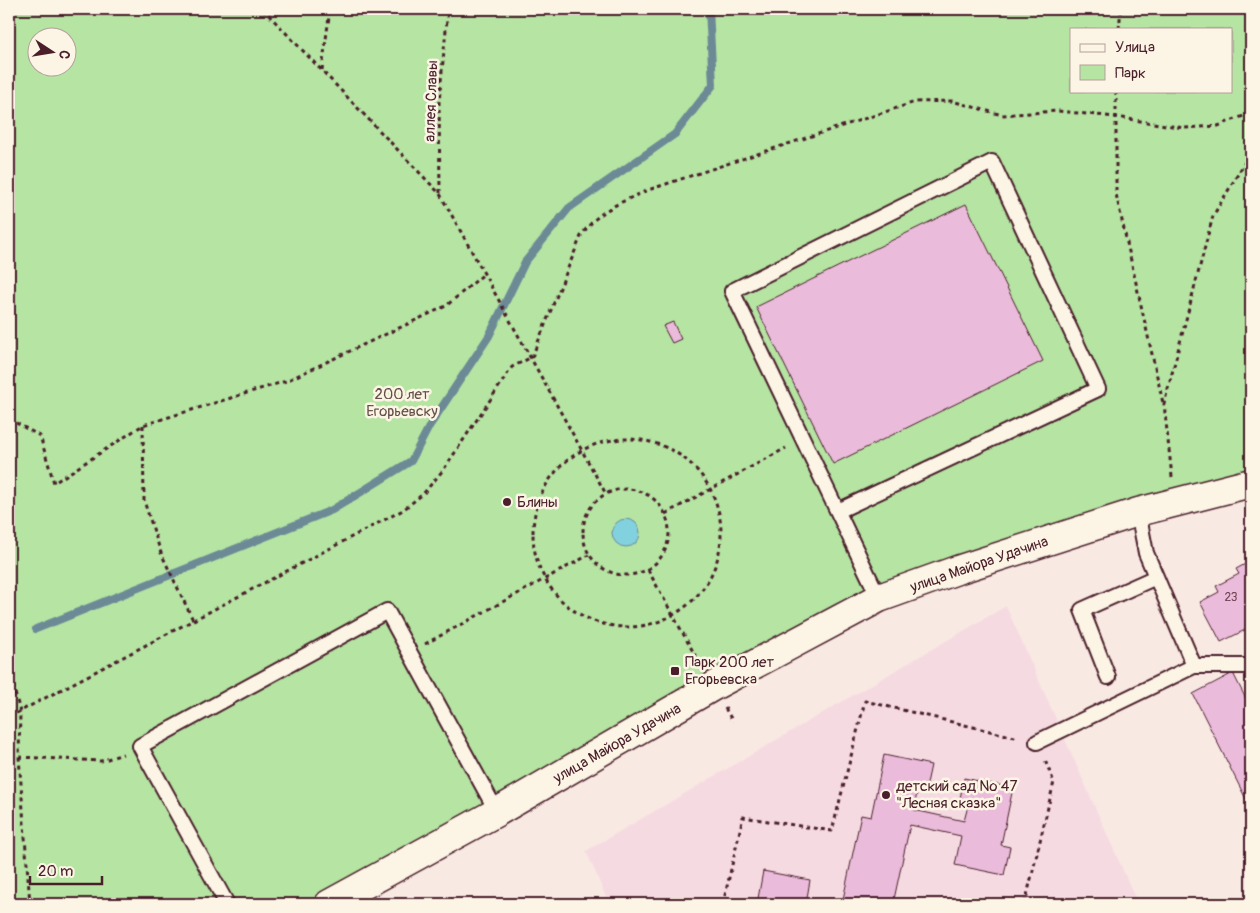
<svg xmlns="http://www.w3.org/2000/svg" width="1260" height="913" viewBox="0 0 1260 913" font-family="Pangolin,sans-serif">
	<rect width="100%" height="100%" fill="#f9e9e3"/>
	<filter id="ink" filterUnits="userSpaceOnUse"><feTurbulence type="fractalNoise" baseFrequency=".02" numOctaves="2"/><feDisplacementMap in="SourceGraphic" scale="10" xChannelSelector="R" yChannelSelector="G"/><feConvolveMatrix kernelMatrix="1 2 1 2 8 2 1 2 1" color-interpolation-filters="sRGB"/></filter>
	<g filter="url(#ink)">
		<path fill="#f5dbe1" d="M1006 606 1138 904H609L586 851Z"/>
		<path fill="#b5e4a3" stroke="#808267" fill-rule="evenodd" d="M9 9H1251V478L936 562 854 599 314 904H9ZM1071 29H1231V91H1071ZM38 38H68V68H38Z"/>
		<path fill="#82d1de" stroke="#6c8a96" d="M612 533a14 14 0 1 1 28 0a14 14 0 1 1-28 0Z"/>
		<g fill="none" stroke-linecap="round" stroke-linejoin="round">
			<path stroke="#6c8a96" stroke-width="8" d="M36 629 332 510 411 461 430 425 489 336 525 262 569 208 675 134 713 85 709 9"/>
		</g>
		<path fill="#ebbbdb" stroke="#4a1f2b" d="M966 204 1043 361 833 464 756 307Z
			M673 322 681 339 672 343 663 326Z
			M1251 561V627L1221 642 1200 602 1219 592 1216 586 1239 574 1236 569Z
			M1233 673 1251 709V809L1193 694Z
			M884 755 931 765 925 793 917 792 914 810 964 821 968 806 959 804 964 778 1013 788 1001 845 1010 847 1004 875 955 865 961 836 910 825 893 904H842L861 815 871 817Z
			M763 871 810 880 806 904H757Z"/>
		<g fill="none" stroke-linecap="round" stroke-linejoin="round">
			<defs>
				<path id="lane" d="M838 511 1098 389 992 162 732 291 879 598
					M1138 512 1146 553 1194 666H1251
					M1108 677 1082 610 1156 577
					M1037 742 1194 666
					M356 888 364 904
					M227 904 140 746 387 611 497 812"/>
				<path id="street" d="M329 904 497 812 712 687 879 598 957 570 1138 512 1251 483"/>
			</defs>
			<use href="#lane" stroke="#4a1f2b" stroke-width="18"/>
			<use href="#street" stroke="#4a1f2b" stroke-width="31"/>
			<path stroke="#4a1f2b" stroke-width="3" stroke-dasharray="4 4" stroke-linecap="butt" d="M263 9 440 194 606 494
				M1119 29 1121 9
				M322 70 330 9
				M1116 91V194L1163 403
				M440 193 439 102 448 9
				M9 419 40 436 54 483 143 425 286 381 446 306 485 273
				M143 425 144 501 161 553 193 620
				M533 533a94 94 0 1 1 188 0a94 94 0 1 1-188 0Z
				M1172 477 1164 404 1213 216 1251 152
				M583 532a43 43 0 1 1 86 0a43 43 0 1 1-86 0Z
				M665 514 786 448
				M648 570 701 666
				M425 644 589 555
				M9 670 20 712 19 757 30 904
				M725 708 733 722
				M9 717 403 510 423 494 444 469 512 367 532 357 581 236C599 209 620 203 648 190L915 102 952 101 1002 115 1058 111 1116 117 1184 128 1218 126 1251 113
				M19 757 101 761 123 754
				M723 904 743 817 832 831 865 701 1019 738
				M1025 904 1054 782 1044 758"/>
			<use href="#lane" stroke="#fcf5e5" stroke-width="14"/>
			<use href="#street" stroke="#fcf5e5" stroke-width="28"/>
		</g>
	</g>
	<g fill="#4a1f2b" stroke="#fcf5e5" stroke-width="2">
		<circle cx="507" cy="502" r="5"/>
		<rect x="670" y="666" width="10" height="10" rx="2.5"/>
		<circle cx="886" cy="795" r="5"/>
	</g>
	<g text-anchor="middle" stroke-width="5" stroke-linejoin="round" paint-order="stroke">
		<g font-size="12" fill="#724657">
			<text x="1231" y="601">23</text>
		</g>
		<g font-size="15" fill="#4a1f2b" stroke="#fcf5e5">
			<text transform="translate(431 101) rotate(-88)" y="5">аллея Славы</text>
			<text transform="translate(979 564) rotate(-19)" y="5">улица Майора Удачина</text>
			<text transform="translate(617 743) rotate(-30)" y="5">улица Майора Удачина</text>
		</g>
		<g font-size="15" fill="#655049" stroke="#fcf5e5">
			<text x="402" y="399">200 лет<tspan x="402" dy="17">Егорьевску</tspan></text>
		</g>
		<g font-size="15" fill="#4a1f2b" stroke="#fcf5e5" text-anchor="start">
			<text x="517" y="507">Блины</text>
			<text x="685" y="667">Парк 200 лет<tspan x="685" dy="17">Егорьевска</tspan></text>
			<text x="896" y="791">детский сад № 47<tspan x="896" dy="17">"Лесная сказка"</tspan></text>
		</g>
	</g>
	<rect width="1260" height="913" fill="none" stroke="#fcf5e5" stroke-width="30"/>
	<rect x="15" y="15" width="1230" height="883" fill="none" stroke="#4a1f2b" stroke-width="2" filter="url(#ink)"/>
	<rect x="1070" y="28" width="162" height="65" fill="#fcf5e5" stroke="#b59f9b"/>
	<rect x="1080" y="44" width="25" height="8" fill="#fcf5e5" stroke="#b59f9b"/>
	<text x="1115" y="52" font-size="15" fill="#4a1f2b">Улица</text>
	<rect x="1080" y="65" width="25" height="15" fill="#b5e4a3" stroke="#b59f9b"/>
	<text x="1115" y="78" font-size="15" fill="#4a1f2b">Парк</text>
	<g transform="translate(52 52) rotate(102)"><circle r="24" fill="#fcf5e5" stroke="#b59f9b"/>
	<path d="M0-4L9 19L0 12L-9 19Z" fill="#4a1f2b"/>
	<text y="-8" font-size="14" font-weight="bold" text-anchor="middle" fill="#4a1f2b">С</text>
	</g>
	<path d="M30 876v8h72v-8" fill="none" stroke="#4a1f2b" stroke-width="2.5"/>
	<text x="38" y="876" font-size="15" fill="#4a1f2b" stroke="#fcf5e5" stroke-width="4" paint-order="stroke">20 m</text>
</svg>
